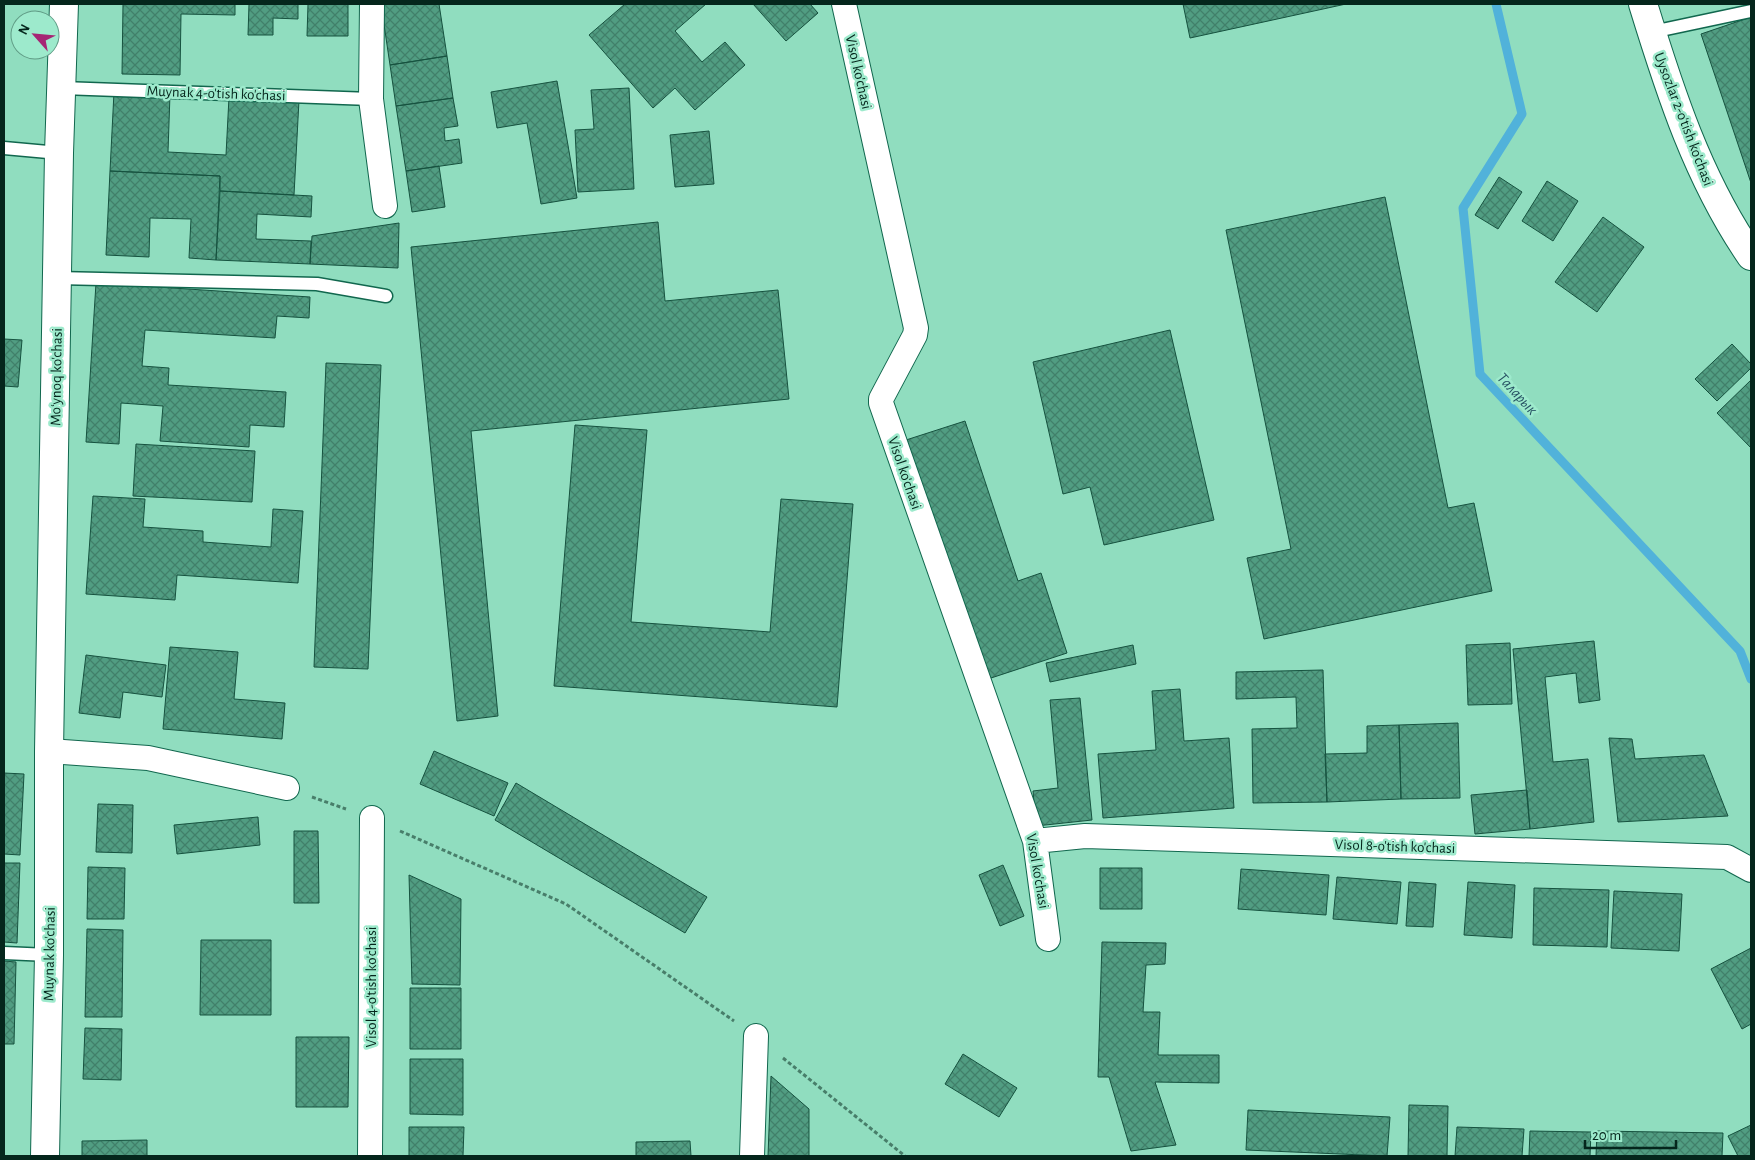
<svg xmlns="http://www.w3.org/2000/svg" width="1755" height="1160" viewBox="0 0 1755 1160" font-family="'Alegreya Sans',sans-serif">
	<defs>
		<pattern id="building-cross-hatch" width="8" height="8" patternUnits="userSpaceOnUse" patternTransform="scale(1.25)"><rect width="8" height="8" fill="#519d82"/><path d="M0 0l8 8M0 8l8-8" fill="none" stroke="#41806a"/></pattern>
	</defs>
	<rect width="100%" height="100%" fill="#90ddbf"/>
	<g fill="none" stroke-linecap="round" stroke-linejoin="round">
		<path stroke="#51b2da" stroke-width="9" d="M1496 4 1522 114 1463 208 1480 374 1740 651 1751 679"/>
	</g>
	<path fill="url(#building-cross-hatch)" stroke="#16523f" d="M123 4H235V15L181 14 180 75 122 74Z
		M249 4H298V19L273 18V35H248Z
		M308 4H348V36H307Z
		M381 4H439L447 56 390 65Z
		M625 4H706L675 31 702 62 725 42 745 65 695 110 675 88 653 108 589 35Z
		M753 4H810L818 13 786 41Z
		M1183 4H1346L1190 38Z
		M1751 17V183L1701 34Z
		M447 56 453 98 396 106 390 65Z
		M557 81 577 198 541 204 527 123 497 128 491 92Z
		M629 88 634 189 578 192 575 130 594 129 591 90Z
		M114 92 170 94 168 152 226 155 229 97 299 100 294 195 220 191V176L110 171Z
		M453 98 458 126 444 128 445 141 459 139 462 163 406 171 396 106Z
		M709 131 714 184 675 187 670 135Z
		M439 166 445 207 412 212 406 171Z
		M110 171 220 176 216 260 189 258 191 219 150 218 149 257 106 255Z
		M1499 177 1522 192 1498 229 1475 215Z
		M1547 181 1578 201 1553 241 1522 221Z
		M220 191 312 196 311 217 257 214 256 239 311 241 310 264 216 260Z
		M1385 197 1448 508 1474 503 1492 591 1264 639 1247 558 1291 549 1226 230Z
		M1603 217 1644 247 1597 312 1555 282Z
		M658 222 665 301 778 290 789 399 471 431 498 716 457 721 411 247Z
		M399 223 398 268 310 264 312 236Z
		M96 283 310 297 309 318 277 316 275 338 145 330 142 366 169 368 168 385 286 392 284 427 250 425 249 447 160 441 163 406 121 403 119 444 86 442Z
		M1170 330 1214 520 1104 545 1090 487 1063 494 1033 362Z
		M4 339 22 340 18 387 4 386Z
		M1732 344 1751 364V368L1717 401 1695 379Z
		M326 363 381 365 368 669 314 667Z
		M1751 380V448L1717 413Z
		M965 421 1018 581 1041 573 1067 653 985 680 906 440Z
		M575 425 647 430 631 622 770 632 781 499 853 504 837 707 554 686Z
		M136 444 255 451 252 502 133 496Z
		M93 496 145 499 143 527 203 531V542L271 547 273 509 303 511 298 583 177 575 175 600 86 594Z
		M1594 641 1600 700 1579 703 1576 673 1545 677 1553 762 1588 759 1594 822 1530 829 1513 649Z
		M1510 643 1512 704 1468 705 1466 645Z
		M1133 645 1136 664 1050 682 1046 663Z
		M170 647 238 652 234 699 285 703 282 739 163 729Z
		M86 655 166 665 162 697 123 692 120 718 79 713Z
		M1323 670 1327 802 1253 803 1252 729 1297 728 1296 697 1236 699V672Z
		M1180 689 1184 741 1229 738 1234 808 1103 818 1098 754 1156 750 1152 691Z
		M1080 698 1092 820 1036 826 1033 791 1058 788 1050 700Z
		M1458 723 1460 798 1401 799 1399 725Z
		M1399 725 1401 799 1327 802 1325 754 1367 753V726Z
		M1609 738 1632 739 1635 759 1704 755 1728 816 1618 822Z
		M434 751 508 783 494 816 420 784Z
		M4 773 24 774 20 855 4 854Z
		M516 783 707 897 685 933 495 820Z
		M1527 790 1530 829 1475 834 1471 795Z
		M98 804 133 805 132 853 96 852Z
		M258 817 260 845 177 854 174 825Z
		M294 831H318L319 903H294Z
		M4 863H20L17 943 4 942Z
		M1003 865 1024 916 1000 926 979 875Z
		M88 867 125 868 124 919H87Z
		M1100 868H1142V909H1100Z
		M1241 869 1329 875 1326 915 1238 909Z
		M409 875 461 899 460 985 412 984Z
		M1337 877 1401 882 1397 924 1333 919Z
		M1409 882 1436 884 1433 927 1406 926Z
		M1468 882 1515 885 1512 938 1464 935Z
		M1534 888 1609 890 1607 947 1533 945Z
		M1614 891 1682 894 1679 951 1611 948Z
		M87 929 123 930 122 1017H85Z
		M201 940H271V1015H200Z
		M1102 942 1166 943 1165 964 1146 965 1143 1012H1160L1158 1055H1219V1083L1155 1082 1176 1145 1131 1151 1109 1077H1098Z
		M1751 948V1024L1742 1029 1711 969Z
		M4 961 16 962 14 1044H4Z
		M410 988H461V1049H410Z
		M85 1028 122 1029 121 1080 83 1079Z
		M296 1037H349L348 1107H296Z
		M963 1054 1017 1088 999 1117 945 1084Z
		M410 1059H463V1115L410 1114Z
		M771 1076 809 1109V1156H768Z
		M1409 1105 1448 1106 1447 1156H1408Z
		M1248 1110 1390 1117 1387 1156 1246 1150Z
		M1751 1125V1156H1738L1728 1136Z
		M409 1127H464L463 1156H409Z
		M1457 1127 1524 1129 1522 1156H1455Z
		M1530 1131 1591 1132 1590 1156H1529Z
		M1597 1131 1723 1133 1722 1156H1596Z
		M147 1140V1156H82V1141Z
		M690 1141 691 1156H636V1142Z"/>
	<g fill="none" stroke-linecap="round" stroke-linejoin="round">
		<defs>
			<path id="service" d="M1652 32 1751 11
				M62 88 371 99
				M4 148 59 153
				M57 278 317 284 386 296
				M4 953 49 955"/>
			<path id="minor" d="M372 4 371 99 385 206
				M844 4 916 328 915 335 881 399V403L1035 841 1048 939
				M49 751 148 758 287 788
				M1035 841 1085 836 1727 857 1751 870
				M370 1156 372 818
				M752 1156 756 1036"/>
			<path id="tertiary" d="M1643 4C1670 92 1698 179 1751 256
				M45 1156 49 955V751L59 153 64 4"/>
		</defs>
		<use href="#service" stroke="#11674e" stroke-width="15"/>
		<use href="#minor" stroke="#11674e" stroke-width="26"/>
		<use href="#tertiary" stroke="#11674e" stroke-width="30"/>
		<path stroke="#487e6a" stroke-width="3" stroke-dasharray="4 2.5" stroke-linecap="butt" d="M312 797 346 809
			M400 831 566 904 734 1021
			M783 1058 905 1156"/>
		<use href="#service" stroke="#fff" stroke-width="12"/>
		<use href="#minor" stroke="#fff" stroke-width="24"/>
		<use href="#tertiary" stroke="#fff" stroke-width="28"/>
	</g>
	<g text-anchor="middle" stroke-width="5" stroke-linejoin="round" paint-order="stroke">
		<g font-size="15" fill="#05261c" stroke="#9deacc">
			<text transform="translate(859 72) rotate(77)" y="5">Visol ko'chasi</text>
			<text transform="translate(216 93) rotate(2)" y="5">Muynak 4-o'tish ko'chasi</text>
			<text transform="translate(1684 119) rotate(69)" y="5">Uysozlar 2-o'tish ko'chasi</text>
			<text transform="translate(56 377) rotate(-89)" y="5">Moʻynoq ko'chasi</text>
			<text transform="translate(905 473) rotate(71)" y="5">Visol ko'chasi</text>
			<text transform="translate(1395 846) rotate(2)" y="5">Visol 8-o'tish ko'chasi</text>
			<text transform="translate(1038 871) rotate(80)" y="5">Visol ko'chasi</text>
			<text transform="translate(49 954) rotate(-89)" y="5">Muynak ko'chasi</text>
			<text transform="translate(371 987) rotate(-90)" y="5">Visol 4-o'tish ko'chasi</text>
		</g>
		<g font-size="16" font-style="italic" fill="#265062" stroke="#9deacc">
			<text transform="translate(1518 393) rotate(47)" y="6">Таларык</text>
		</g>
	</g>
	<rect width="1755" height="1160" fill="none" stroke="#05261c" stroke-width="10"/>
	<g transform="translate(35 35) rotate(297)"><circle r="24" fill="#9deacc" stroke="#609c86"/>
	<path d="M0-4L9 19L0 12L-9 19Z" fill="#a62574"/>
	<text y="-8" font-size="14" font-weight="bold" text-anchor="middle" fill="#05261c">N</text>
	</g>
	<path d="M1585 1140v8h91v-8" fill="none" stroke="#05261c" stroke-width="2.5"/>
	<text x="1592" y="1140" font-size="15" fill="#05261c" stroke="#9deacc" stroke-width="4" paint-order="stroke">20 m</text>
</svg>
